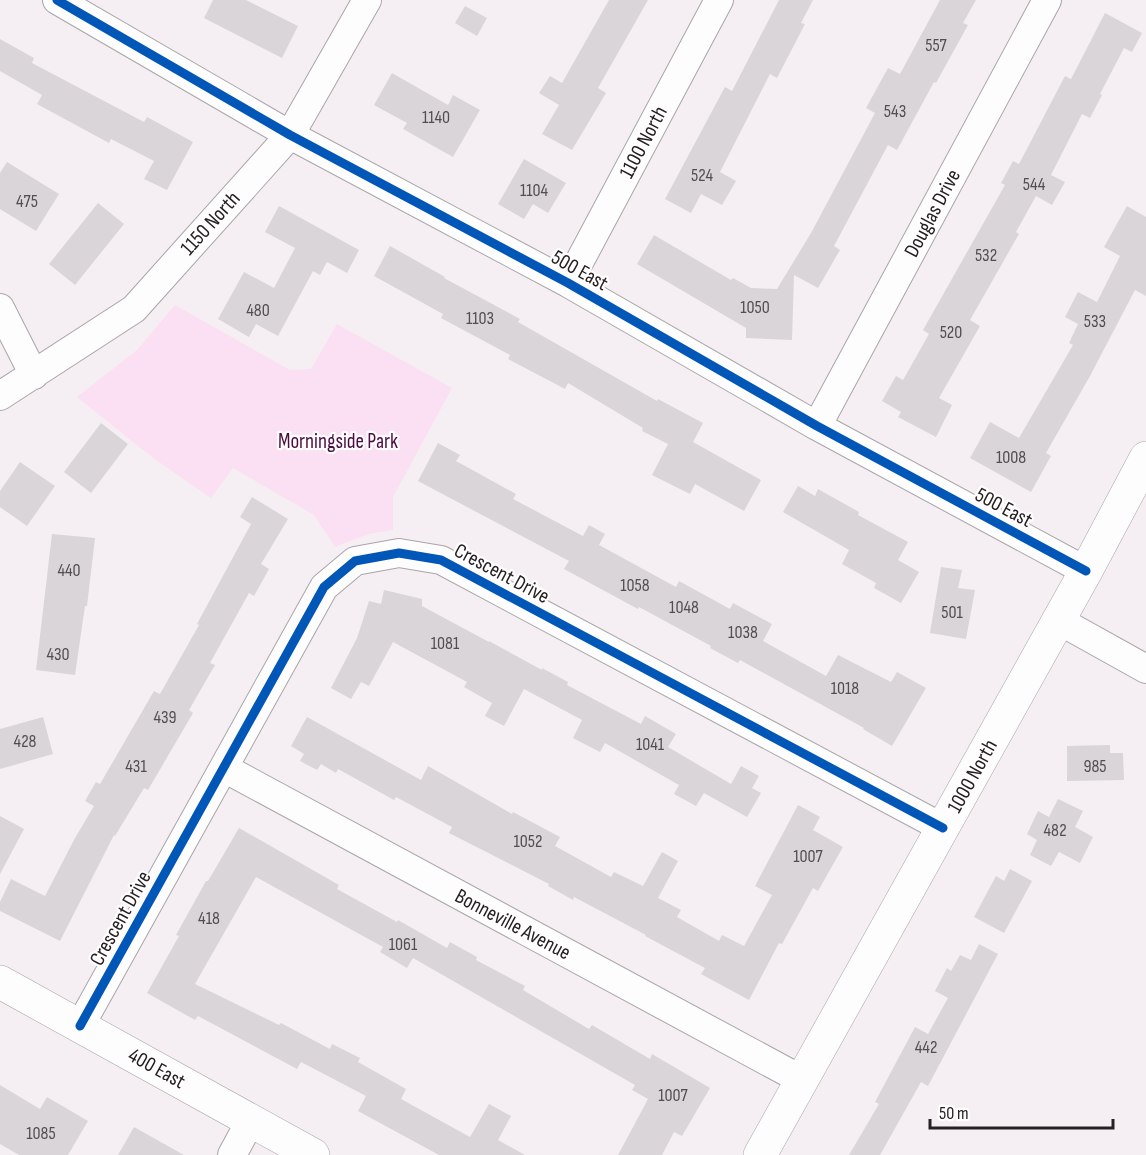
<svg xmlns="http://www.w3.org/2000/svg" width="1146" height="1155" viewBox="0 0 1146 1155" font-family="'Sofia Sans Condensed',sans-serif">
	<rect width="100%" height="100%" fill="#f5eff3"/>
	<path fill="#fae0f2" d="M175 305 290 370 311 369 337 324 452 388 393 497V530L369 534 335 547 314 515 233 468 211 498 153 458 77 397 137 350Z"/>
	<path fill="#dad5d8" d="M213 0H246L298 26 282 58 204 18Z
		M609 0H648L598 88 606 93 572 150 542 134 559 105 539 93 550 76 562 83Z
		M779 0H813L801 23 805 24 777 78 770 74 720 172 736 181 722 205 701 194 691 213 665 199 725 87 732 91Z
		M940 0H976L963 23 968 25 936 83 934 82 897 150 888 145 834 246 840 250 818 288 794 275 792 340 746 338V328L637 264 654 235 731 280 733 278 751 288 777 289 811 233 875 113 866 108 888 68 900 74Z
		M465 6 487 18 477 36 455 23Z
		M1105 13 1142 33 1132 52 1124 48 1100 94 1102 95 1090 118 1082 114 1051 175 1065 182 1052 205 1036 196 1016 232 1019 234 970 320 980 326 939 398 952 405 936 437 898 417 901 412 882 401 896 376 903 380 929 334 923 330 1005 185 1001 183 1013 161 1019 164 1065 76 1071 79Z
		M0 39 34 58 32 63 144 122 147 117 193 142 167 190 144 179 154 161 111 139 109 143 37 104 42 95 0 71Z
		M392 73 448 105 453 95 480 110 453 157 403 129 407 123 374 105Z
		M524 159 566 183 548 213 533 204 524 219 498 204Z
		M7 162 59 194 36 231 0 209V173Z
		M98 203 124 224 75 285 49 264Z
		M279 206 359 250 347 273 327 262 320 275 313 271 278 336 256 324 249 337 218 319 244 272 274 288 295 248 265 232Z
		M1127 206 1146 217V296L1135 290 1090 376 1046 453 1051 456 1031 492 970 458 990 422 1019 438 1073 345 1069 343 1078 324 1065 317 1078 292 1097 302 1120 256 1104 247Z
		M390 246 445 277 444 278 520 319 518 322 657 401 658 399 703 423 693 442 761 480 744 511 695 484 690 494 652 475 668 444 642 431 643 428 568 383 565 389 508 359 510 355 441 318 443 314 374 276Z
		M101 423 128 444 91 493 64 472Z
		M438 443 460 455 456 461 516 494 513 499 583 536 589 525 605 534 599 545 676 587 679 581 730 609 733 603 772 624 763 641 826 676 838 655 891 682 897 672 926 688 892 746 863 729 864 728 740 660 738 663 710 648 711 646 639 607 638 609 564 569 569 561 418 481Z
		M20 462 55 486 27 526 0 507V491Z
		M798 486 815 496 818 489 859 512 858 515 908 542 898 560 919 572 901 603 874 588 876 583 842 564 849 550 783 512Z
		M252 497 288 519 261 564 269 569 254 596 249 593 210 663 215 665 189 710 193 713 148 790 144 788 115 836 114 835 60 941 0 911V902L11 879 45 896 75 838 94 806 85 801 96 782 100 784 154 691 160 694 199 625 197 624 251 524 240 517Z
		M52 534 95 538 87 606H85L75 675 36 670Z
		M941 567 962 570 958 588 975 590 966 639 930 633Z
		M384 590 422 599V606L489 642V641L542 670V668L568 682 567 685 641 724 645 716 676 734 668 747 731 784 741 766 759 776 752 788 761 793 747 817 704 793 696 806 674 794 679 785 605 743 600 752 573 738 582 720 524 689 504 726 485 716 492 703 464 687 467 682 393 642 369 686 361 682 351 699 331 688 357 638 369 601 381 604Z
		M43 717 53 754 0 769V729Z
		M307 717 421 780 428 766 512 814 513 812 560 837 555 846 611 877 614 872 643 886 662 852 678 861 658 898 681 910 677 917 719 941 722 935 744 946 772 895 755 886 798 805 820 817 813 830 843 847 818 891 813 888 782 944 779 943 749 1000 701 974 705 968 645 936 646 935 574 897 573 900 548 886 549 884 449 833 452 827 396 797 394 800 338 769 336 773 321 764 317 770 300 761 304 754 291 746Z
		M1110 745V753H1123L1124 780 1067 781V746Z
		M1058 799 1083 811 1075 827 1093 837 1080 863 1059 852 1051 866 1030 855 1037 840 1027 834 1038 811 1049 817Z
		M0 816 24 829 0 874Z
		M239 828 339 885 337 889 397 922 398 920 447 948 450 942 477 957 476 960 525 986 523 990 589 1029 592 1025 650 1059 652 1054 710 1088 682 1136 674 1132 662 1155H618L648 1099 632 1090 635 1085 413 958 407 968 380 952 383 947 256 877 195 984 279 1025 281 1023 330 1049 332 1044 360 1058 358 1062 406 1089 401 1099 470 1137 489 1104 511 1116 498 1140 525 1155H439L358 1111 366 1096 301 1062 297 1069 198 1016 195 1020 147 993 179 936 176 935 206 881H208Z
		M1010 869 1032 881 1004 933 974 917 996 876 1004 881Z
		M979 944 998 954 928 1086 921 1082 880 1155H849L879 1104 875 1102 915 1027 928 1034 948 998 935 991 947 968 951 971 960 955 971 960Z
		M0 1085 40 1109 47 1097 88 1121 68 1155H19L0 1144Z
		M134 1127 184 1155H118Z"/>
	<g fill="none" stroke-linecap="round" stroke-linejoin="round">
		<defs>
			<path id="street" d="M57 0 290 135 568 283 817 426 1086 571
				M568 283 719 0
				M0 308 34 375
				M0 396 134 309 290 135 367 0
				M817 426 1047 0
				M1058 620 1146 669
				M224 768 802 1080
				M80 1026 324 587 355 561 399 553 441 560 943 828
				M232 1155 251 1120"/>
			<path id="secondary" d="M0 982 313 1155
				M760 1155 1086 571 1146 458"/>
		</defs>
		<use href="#street" stroke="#a9a5a8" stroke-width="30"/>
		<use href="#secondary" stroke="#a9a5a8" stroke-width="34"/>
		<use href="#street" stroke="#fefdfd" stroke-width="28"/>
		<use href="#secondary" stroke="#fefdfd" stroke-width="33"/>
		<defs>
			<path id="cycleway" d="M57 0 290 135 568 283 817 426 1086 571
				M80 1026 324 587 355 561 399 553 441 560 943 828"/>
		</defs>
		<use href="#cycleway" stroke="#fffdfe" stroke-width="13"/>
		<use href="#cycleway" stroke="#0057b8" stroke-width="9"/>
	</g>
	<g text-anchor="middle" stroke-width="4.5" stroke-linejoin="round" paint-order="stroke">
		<g font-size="18" fill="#524e50">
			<text x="936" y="51">557</text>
			<text x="895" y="117">543</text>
			<text x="436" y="123">1140</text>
			<text x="702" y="181">524</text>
			<text x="1034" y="190">544</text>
			<text x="534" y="196">1104</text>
			<text x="27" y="207">475</text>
			<text x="986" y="261">532</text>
			<text x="755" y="313">1050</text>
			<text x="258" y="316">480</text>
			<text x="480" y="324">1103</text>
			<text x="1095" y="327">533</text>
			<text x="951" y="338">520</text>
			<text x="1011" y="463">1008</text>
			<text x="69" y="576">440</text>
			<text x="635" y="591">1058</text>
			<text x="684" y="613">1048</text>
			<text x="952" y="618">501</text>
			<text x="743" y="638">1038</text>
			<text x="445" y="649">1081</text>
			<text x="58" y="660">430</text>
			<text x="845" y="694">1018</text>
			<text x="165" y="723">439</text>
			<text x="25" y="747">428</text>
			<text x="650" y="750">1041</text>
			<text x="136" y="772">431</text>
			<text x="1095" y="772">985</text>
			<text x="1055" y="836">482</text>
			<text x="528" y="847">1052</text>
			<text x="808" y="862">1007</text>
			<text x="209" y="924">418</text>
			<text x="403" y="950">1061</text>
			<text x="926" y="1053">442</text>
			<text x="673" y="1101">1007</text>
			<text x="41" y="1139">1085</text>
		</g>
		<g font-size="21" fill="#252123" stroke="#fffdfe">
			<text transform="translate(643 142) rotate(-62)" y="7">1100 North</text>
			<text transform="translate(932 213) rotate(-62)" y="7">Douglas Drive</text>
			<text transform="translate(210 223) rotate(-48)" y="7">1150 North</text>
			<text transform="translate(580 270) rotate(29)" y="7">500 East</text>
			<text transform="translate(1004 507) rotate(28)" y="7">500 East</text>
			<text transform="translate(502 573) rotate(28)" y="7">Crescent Drive</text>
			<text transform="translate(972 776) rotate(-61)" y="7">1000 North</text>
			<text transform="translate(120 918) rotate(-61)" y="7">Crescent Drive</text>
			<text transform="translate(513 924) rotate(28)" y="7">Bonneville Avenue</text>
			<text transform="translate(157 1068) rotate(29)" y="7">400 East</text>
		</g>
		<g font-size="21" fill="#4c0b40" stroke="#fffdfe">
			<text x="338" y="448">Morningside Park</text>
		</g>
	</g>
	<path d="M930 1119v9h183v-9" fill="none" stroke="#252123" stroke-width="3"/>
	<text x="939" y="1119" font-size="18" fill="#252123" stroke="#fffdfe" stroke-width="4.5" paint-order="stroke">50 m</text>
</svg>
